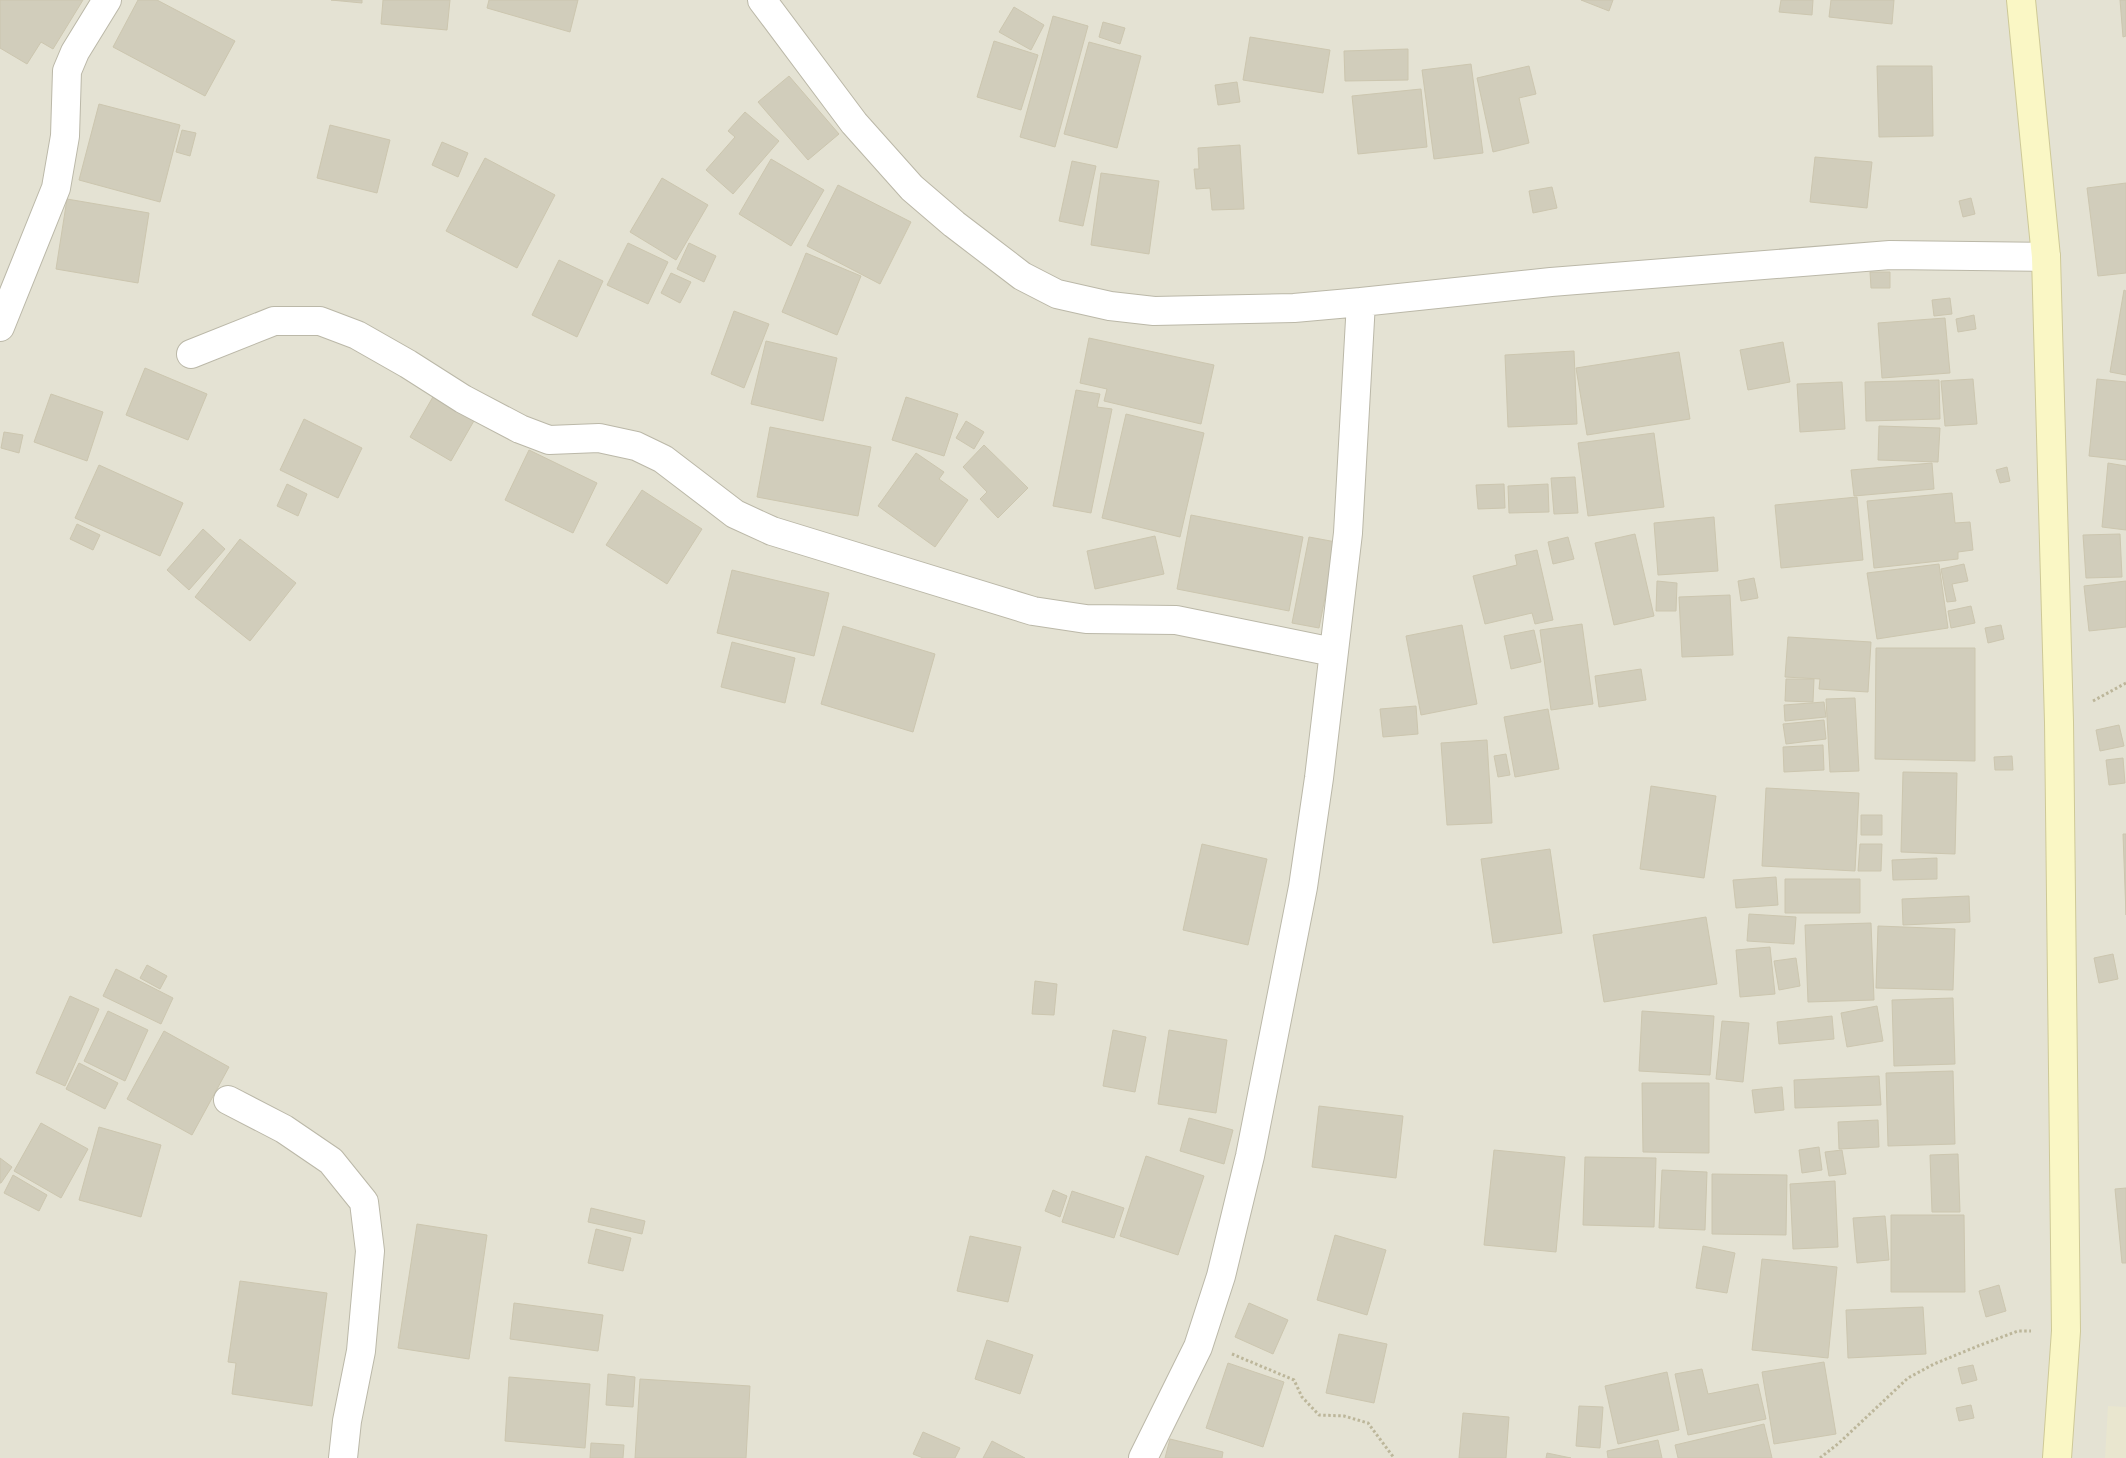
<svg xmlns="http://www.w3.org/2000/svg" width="2126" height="1458" viewBox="0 0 2126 1458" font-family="'Asap Condensed',sans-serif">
	<rect width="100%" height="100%" fill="#f1efe5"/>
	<path fill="#e4e2d3" d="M0 0H2126V1458H0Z"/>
	<path fill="#e9e6cf" d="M2108 1406 2126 1407V1458H2105Z"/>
	<path fill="#d1cdbb" stroke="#ccc6af" d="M0 0H83L53 49 41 42 27 64 0 48Z
		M138 0H157L235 41 205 96 113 47Z
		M331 0H362V3Z
		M383 0H450L447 30 381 24Z
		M489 0H578L570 32 487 8Z
		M1581 0H1613L1609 11Z
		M1781 0H1813L1812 15 1779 12Z
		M1831 0H1894L1892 24 1829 17Z
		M2120 0H2126V36L2123 37Z
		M1014 7 1044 25 1031 50 999 32Z
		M1053 16 1088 26 1055 147 1020 137Z
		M1103 22 1125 28 1120 44 1099 37Z
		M1250 37 1330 50 1323 93 1243 80Z
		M994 41 1038 55 1021 110 977 97Z
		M1089 42 1141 56 1117 148 1064 134Z
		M1408 49V80L1345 81 1344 51Z
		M1471 64 1483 153 1434 159 1422 70Z
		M1529 66 1536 94 1519 98 1529 143 1493 152 1477 78Z
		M1877 66H1932L1933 136 1879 137Z
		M789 76 839 134 808 160 758 102Z
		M1237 82 1240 102 1218 105 1215 85Z
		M1421 89 1427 147 1358 154 1352 96Z
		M99 104 180 125 160 202 79 180Z
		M745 112 779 141 733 194 706 170 735 137 728 131Z
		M330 125 390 140 377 193 317 178Z
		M182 130 196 133 190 156 176 152Z
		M442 142 468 153 458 177 432 165Z
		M1240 145 1244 209 1212 210 1210 188 1196 189 1194 169H1199L1198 148Z
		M1815 157 1872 162 1867 208 1810 202Z
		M485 158 555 195 517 268 446 231Z
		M771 159 824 190 791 246 739 214Z
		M1072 161 1096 166 1083 226 1059 221Z
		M1101 173 1159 181 1149 254 1091 245Z
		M662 178 708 205 676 260 630 232Z
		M2126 183V273L2098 276 2087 188Z
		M838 185 911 222 880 284 807 246Z
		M1552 187 1557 208 1533 213 1529 191Z
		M1971 198 1975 214 1963 217 1959 201Z
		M67 199 149 213 138 283 56 269Z
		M628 243 668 262 648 304 607 285Z
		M689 243 716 256 704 282 677 269Z
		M806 253 861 276 837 335 782 312Z
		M559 260 603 281 577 337 532 315Z
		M1870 272H1890V288H1871Z
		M671 273 691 282 680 303 661 293Z
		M2124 290 2126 291V375L2110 372Z
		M1950 298 1952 314 1934 316 1932 300Z
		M734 311 769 324 744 388 711 374Z
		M1974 315 1976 329 1958 332 1956 319Z
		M1945 318 1950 373 1882 378 1878 323Z
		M1089 338 1214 365 1201 424 1104 401 1107 389 1080 383Z
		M766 341 837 358 823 421 751 404Z
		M1783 342 1790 382 1748 390 1740 350Z
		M1574 351 1577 424 1508 427 1505 355Z
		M1679 352 1690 419 1587 435 1576 368Z
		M145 368 207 394 188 440 126 415Z
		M1973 379 1977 424 1945 426 1941 381Z
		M2097 379 2126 382V460L2089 456Z
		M1939 380 1940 419 1866 421 1865 382Z
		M1842 382 1845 429 1800 432 1797 384Z
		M1076 390 1100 394 1097 407 1112 409 1091 513 1053 506Z
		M51 394 103 412 87 461 34 442Z
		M434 395 475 419 451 461 410 437Z
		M906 397 958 414 944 456 892 440Z
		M1126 414 1204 433 1180 537 1102 518Z
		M304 419 362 448 338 498 280 470Z
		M966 421 984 432 974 449 956 438Z
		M1879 426 1940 428 1938 462 1878 460Z
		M770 427 871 447 858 516 757 497Z
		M4 432 23 435 19 453 1 448Z
		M1654 433 1664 507 1588 516 1578 443Z
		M984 445 1028 488 998 518 980 499 987 492 963 467Z
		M529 450 597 483 573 533 505 500Z
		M916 453 944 472 939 479 968 500 935 547 878 506Z
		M1932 463 1934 489 1854 496 1851 470Z
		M2108 463 2126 466V530L2102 527Z
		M99 465 183 503 160 556 75 518Z
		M2007 467 2010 481 2000 483 1996 470Z
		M1575 477 1578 513 1554 514 1551 478Z
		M287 484 307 494 298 516 277 506Z
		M1504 484 1505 508 1478 509 1476 485Z
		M1548 484 1549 512 1509 513 1508 486Z
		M642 490 702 529 667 584 606 545Z
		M1952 493 1955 523 1970 522 1973 550 1958 552V559L1874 568 1867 501Z
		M1857 497 1863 560 1781 568 1775 505Z
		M1191 515 1303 537 1289 611 1177 589Z
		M1714 517 1718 571 1658 575 1654 523Z
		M77 524 100 535 93 550 70 539Z
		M203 529 225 549 189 590 167 570Z
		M1635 534 1654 616 1614 625 1595 543Z
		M2120 534 2122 577 2086 578 2083 535Z
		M1155 536 1164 574 1095 589 1087 551Z
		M1309 537 1336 542 1319 628 1292 623Z
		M1568 537 1574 559 1553 564 1548 542Z
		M240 539 296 583 250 641 195 597Z
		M1537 550 1553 620 1535 624 1532 613 1485 624 1473 576 1517 565 1515 555Z
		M1939 564 1948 628 1877 639 1867 573Z
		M1964 564 1968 581 1952 584 1956 601 1947 602 1941 569Z
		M732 570 829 593 814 656 717 633Z
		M1754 578 1758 598 1741 601 1738 581Z
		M1657 581 1677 583 1676 611H1656Z
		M2126 581V627L2089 631 2084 586Z
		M1730 595 1733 655 1682 657 1679 597Z
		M1971 606 1975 623 1951 628 1948 611Z
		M1582 624 1593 704 1551 710 1540 630Z
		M1462 625 1477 704 1421 715 1406 636Z
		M2001 625 2004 639 1988 643 1985 628Z
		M843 626 935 654 913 732 821 704Z
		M1534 630 1541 662 1511 669 1504 636Z
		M1788 637 1871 642 1868 692 1819 689 1820 679 1785 677Z
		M732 642 795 658 785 703 721 687Z
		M1876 648H1975V761L1875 759Z
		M1641 669 1646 700 1599 707 1595 676Z
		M1786 679H1814L1813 702 1785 701Z
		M1855 698 1859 771 1830 772 1826 699Z
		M1824 702 1826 717 1785 721 1784 705Z
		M1416 706 1418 734 1383 737 1380 709Z
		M1548 709 1559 769 1515 777 1504 717Z
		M1824 720 1826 739 1786 744 1783 724Z
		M2119 725 2124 746 2100 751 2096 730Z
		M1487 740 1492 823 1447 825 1441 743Z
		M1823 745 1824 770 1784 772 1783 747Z
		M1506 754 1510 775 1498 777 1494 756Z
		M2012 756 2013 770H1995L1994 757Z
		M2123 758 2125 783 2109 785 2106 760Z
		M1903 772 1957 773 1955 854 1901 852Z
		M1651 786 1716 796 1704 878 1640 869Z
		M1766 788 1859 793 1855 871 1762 866Z
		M1861 815H1882V835H1861Z
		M2123 834H2126V915Z
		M1202 844 1267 859 1248 945 1183 930Z
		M1860 844H1882L1881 871H1858Z
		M1550 849 1562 933 1493 943 1481 859Z
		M1937 858V879L1893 880 1892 860Z
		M1776 877 1778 905 1736 908 1733 880Z
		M1785 879H1860V913H1785Z
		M1969 896 1970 922 1903 925 1902 899Z
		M1749 914 1796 917 1794 944 1747 941Z
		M1706 917 1717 984 1604 1002 1593 935Z
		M1871 923 1874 1000 1808 1002 1805 925Z
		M1878 926 1955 929 1953 990 1876 988Z
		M1770 947 1775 994 1740 997 1736 950Z
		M2113 954 2118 979 2099 983 2094 958Z
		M1796 958 1800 986 1779 990 1774 961Z
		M147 965 167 976 160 989 140 978Z
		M116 969 173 998 161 1024 103 996Z
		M1035 981 1057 984 1054 1015 1032 1014Z
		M70 996 99 1009 65 1086 36 1073Z
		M1953 998 1955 1064 1894 1066 1892 1000Z
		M1877 1006 1883 1041 1847 1047 1841 1013Z
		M108 1011 148 1030 125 1081 84 1061Z
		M1642 1011 1714 1016 1710 1075 1639 1071Z
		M1832 1016 1834 1039 1779 1044 1777 1022Z
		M1722 1021 1749 1023 1743 1082 1716 1079Z
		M1113 1030 1146 1037 1135 1092 1103 1086Z
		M1169 1030 1227 1040 1216 1113 1158 1104Z
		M164 1031 229 1067 192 1135 127 1099Z
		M79 1063 118 1083 105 1109 66 1089Z
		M1953 1071 1955 1144 1888 1146 1886 1073Z
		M1879 1076 1881 1105 1795 1108 1794 1080Z
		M1642 1083H1709V1153L1643 1152Z
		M1782 1087 1784 1110 1755 1113 1752 1090Z
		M1319 1106 1403 1116 1396 1178 1312 1167Z
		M1189 1118 1233 1130 1224 1164 1180 1151Z
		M1878 1120 1879 1147 1839 1149 1838 1122Z
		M41 1123 88 1149 61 1198 14 1171Z
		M99 1127 161 1145 141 1217 79 1200Z
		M1819 1147 1822 1170 1802 1173 1799 1150Z
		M1494 1150 1565 1157 1556 1252 1484 1245Z
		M1842 1150 1846 1174 1829 1176 1825 1152Z
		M1958 1154 1960 1212H1932L1930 1155Z
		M1146 1156 1204 1176 1178 1255 1120 1236Z
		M1585 1157 1656 1158 1654 1227 1583 1225Z
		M0 1158 12 1167 1 1183H0Z
		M1662 1170 1707 1172 1705 1230 1659 1228Z
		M1712 1174 1787 1175 1786 1235 1712 1234Z
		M13 1175 47 1195 39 1211 4 1193Z
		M1835 1181 1838 1247 1793 1249 1790 1184Z
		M2126 1188V1263H2122L2115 1189Z
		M1053 1190 1067 1196 1060 1217 1045 1211Z
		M1072 1191 1124 1208 1114 1238 1062 1222Z
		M591 1208 645 1221 642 1234 588 1222Z
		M1891 1215H1964L1965 1292H1891Z
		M1885 1216 1889 1260 1857 1263 1853 1218Z
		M417 1224 487 1235 469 1359 398 1348Z
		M596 1229 631 1238 623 1271 588 1263Z
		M1335 1235 1386 1250 1367 1315 1317 1300Z
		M970 1236 1021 1247 1008 1302 957 1291Z
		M1703 1246 1735 1253 1727 1293 1696 1288Z
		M1762 1259 1837 1267 1828 1358 1752 1350Z
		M240 1281 327 1293 312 1406 232 1394 236 1363 228 1362Z
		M1999 1285 2006 1311 1986 1317 1979 1291Z
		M514 1303 603 1315 598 1351 510 1339Z
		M1249 1303 1288 1320 1273 1354 1235 1337Z
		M1923 1307 1926 1354 1848 1358 1846 1310Z
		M1339 1334 1387 1344 1374 1403 1326 1393Z
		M987 1340 1033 1355 1020 1394 975 1379Z
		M1824 1362 1836 1434 1774 1444 1762 1372Z
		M1228 1363 1284 1382 1263 1447 1206 1428Z
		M1973 1365 1977 1380 1962 1384 1958 1368Z
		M1702 1369 1708 1394 1758 1384 1766 1419 1688 1435 1675 1374Z
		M1667 1372 1679 1430 1618 1444 1605 1386Z
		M608 1374 635 1377 633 1407 606 1405Z
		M509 1377 590 1384 585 1448 505 1441Z
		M640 1379 750 1386 746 1458H635Z
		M1971 1405 1974 1418 1959 1421 1956 1408Z
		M1579 1406 1603 1407 1600 1448 1576 1446Z
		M1463 1413 1509 1417 1506 1458H1459Z
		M1764 1424 1772 1458H1678L1675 1445Z
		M923 1432 960 1448 955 1458H923L913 1454Z
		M1170 1439 1223 1452 1222 1458H1165Z
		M1658 1440 1662 1458H1608L1607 1451Z
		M992 1441 1025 1458H983Z
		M591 1443 624 1445 623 1458H590Z
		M1547 1453 1571 1458H1546Z"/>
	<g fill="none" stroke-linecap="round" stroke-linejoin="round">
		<defs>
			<path id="minor" d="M762 0 854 123 912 188 954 224 1022 276 1057 294 1110 306 1154 311 1294 308 1361 302
				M0 327 56 188 65 136 67 71 75 52 107 0
				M191 354 274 321H320L357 335 408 364 463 399 520 429 549 440 599 438 636 446 663 459 735 514 772 531 1033 611 1086 619 1176 620 1333 652
				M228 1100 284 1129 331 1161 364 1202 370 1251 361 1351 347 1421 343 1458
				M1143 1458 1198 1347 1221 1276 1250 1156 1303 887 1319 778 1348 533 1361 302 1551 282 1890 255 2046 257"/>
			<path id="secondary" d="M2021 0 2046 257 2059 722 2066 1331 2057 1458"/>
		</defs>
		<use href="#minor" stroke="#bbb8a8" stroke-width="30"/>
		<use href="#secondary" stroke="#cec997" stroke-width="30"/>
		<path stroke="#bcb69a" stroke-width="3" stroke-dasharray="2.5 2.5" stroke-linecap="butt" d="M2093 701 2126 683
			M1232 1354 1294 1380 1302 1397 1319 1415 1344 1416 1368 1423 1394 1458
			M1820 1458 1839 1443 1908 1378 1934 1364 1978 1346 2018 1331H2031"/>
		<use href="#minor" stroke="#fff" stroke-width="28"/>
		<use href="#secondary" stroke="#faf7c5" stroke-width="28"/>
	</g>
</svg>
